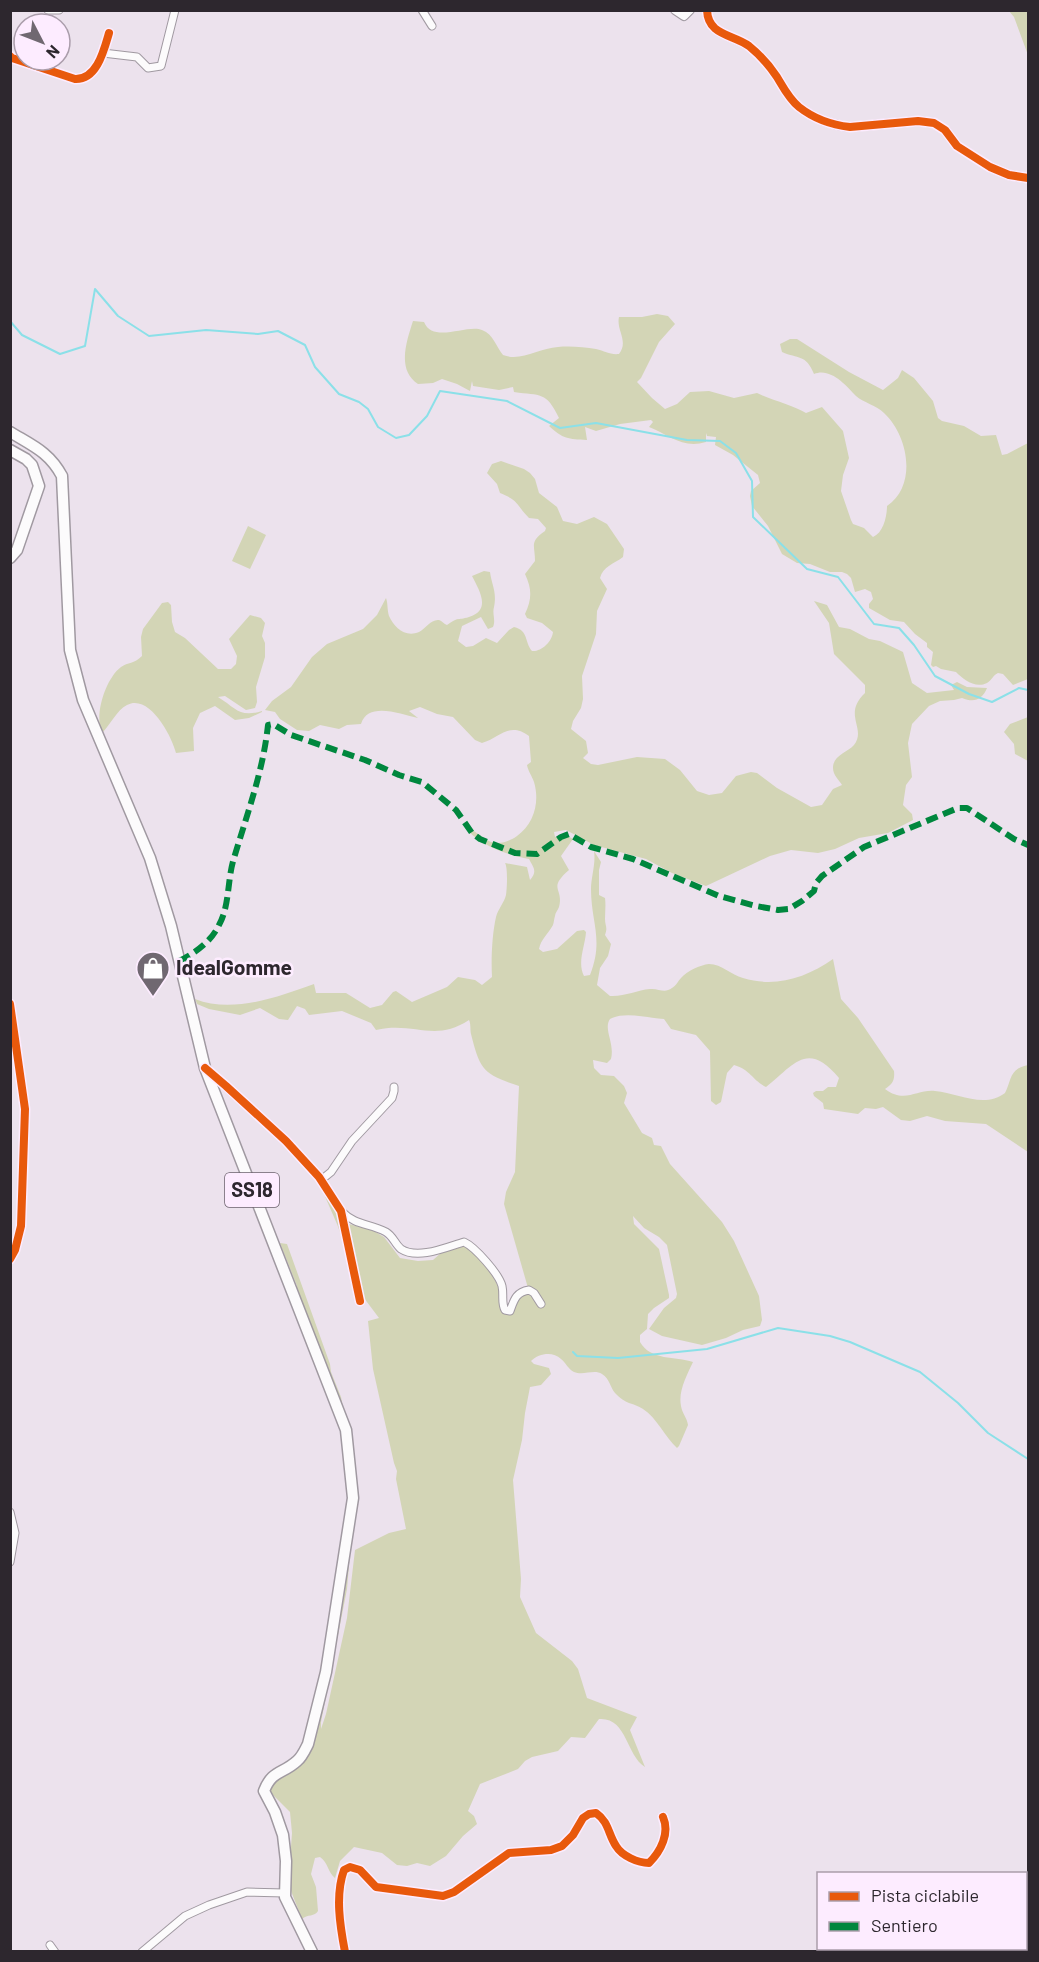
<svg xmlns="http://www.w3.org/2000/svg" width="1039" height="1962" viewBox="0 0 1039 1962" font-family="Barlow,sans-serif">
	<rect width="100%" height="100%" fill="#ece2ed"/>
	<path fill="#d3d5b6" d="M1009 11H1028V55L1014 17Z
		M657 314 668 316 675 324 659 342 641 378 637 382 652 398 665 409 677 404 690 392 709 391 734 398 757 393C771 400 795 406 806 413L822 407 843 431 849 458 843 475 841 491 851 520 853 524 864 528 873 537C883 533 887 517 887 506 918 485 908 435 884 413 876 405 864 403 856 396 846 385 830 367 814 374 806 354 798 359 782 352L780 344 790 339H797L849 372 883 390 898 378 902 370 914 378 933 401 938 418 942 421 964 426 981 436 996 435 1002 455 1007 454 1028 443V679L1013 685 1003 674 998 673C993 675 992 680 987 683 975 689 963 679 956 672L941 669 936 666 933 667 931 665 933 652 927 647V643L915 634 904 622 890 620 869 608V604L873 599 871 592 865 589 855 592 851 578 847 574 842 572H830L810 564 797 563 782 554 768 526 752 506 750 496 751 491 760 483 758 475 733 455 715 445 716 437 707 436 706 433V442C683 449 669 435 649 427L653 422 651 420 620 424 596 431 585 427 587 440C568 439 563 439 549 426L559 418C546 391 541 396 514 392L513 387 499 390 473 386 472 381 470 391 457 384 442 379 433 383 418 384C396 370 407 340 413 321L424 322C433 344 467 324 482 330 494 335 495 345 503 355 521 362 539 348 558 347 570 346 584 347 596 349 605 351 610 355 619 354 629 341 616 330 619 317H642Z
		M501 461 524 469 530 473 535 479 539 493 557 507 563 521 577 524 594 517 607 524 624 549 623 557C614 564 603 566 600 578L607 589 597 611 596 634 582 676 583 699 581 708 573 721 571 729 586 741 588 753 583 758 591 764 598 765 637 757 665 759 680 770 697 791 709 795 722 793 736 776 751 772 757 773 777 788 811 807 822 805 833 789 842 785C839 780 833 775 833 768 833 755 847 753 854 745 867 728 842 715 865 693V685L834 654 829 623 814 601 827 605 839 627 850 629 869 639 880 641 903 652 912 683 927 693 954 690 951 685 957 682 967 687 987 688C982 700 974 703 962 698L954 700 940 701 929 706 912 724 908 743 912 777 906 785 903 805 912 814 913 820 888 833 859 838 835 849 818 853 791 850 770 856 706 886 672 873 646 859 594 845 566 830 554 832 555 837 564 834 573 839 561 856 569 870C547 889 564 888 559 907 558 910 555 913 555 916 554 919 554 922 553 925 548 934 541 939 539 949L543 952 557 949 577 931 584 930 586 932C585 947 577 962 584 976L590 975C604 939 591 923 591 889 591 877 596 864 594 851L601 862 599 870V895L605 898C606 906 605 912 605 919 605 926 608 927 605 935L611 944 608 956 600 968 597 985 610 996C624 997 637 990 650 989 659 988 664 994 672 988 676 986 678 981 681 978 687 971 700 965 709 964 722 964 731 975 743 978 775 988 806 978 833 959L841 999 858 1018 894 1071C895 1081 892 1084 885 1089 905 1104 917 1089 935 1091 958 1093 984 1109 1005 1093 1012 1079 1009 1069 1028 1065V1152L986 1124 945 1121 927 1116 910 1121 901 1120 883 1107 876 1109 865 1108 858 1114 824 1109 823 1103 814 1096 813 1093 816 1091H823L828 1087H836L839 1078C807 1039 793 1066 766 1087 752 1080 751 1070 734 1065L727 1073 721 1102 716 1105 711 1101 710 1051 696 1035 671 1029 664 1019C647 1018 625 1011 610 1019 603 1029 615 1043 611 1059L607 1063 593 1060 594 1068 601 1075 614 1076 624 1086 627 1093 624 1103 642 1133 652 1138 654 1145 661 1146 670 1164 722 1222 734 1241 759 1296 762 1320 760 1326 743 1330 726 1338 702 1345 662 1336 649 1329 664 1308 676 1298 677 1294 667 1245 659 1237 644 1228 633 1216 634 1224 659 1249 669 1295V1298L654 1308 648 1314 647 1329 640 1335V1342C651 1361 675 1356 693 1362 687 1375 678 1391 681 1406 682 1413 687 1418 688 1425L679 1446 677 1448C665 1437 657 1418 643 1409 632 1402 626 1405 615 1393 610 1387 610 1379 602 1374 594 1369 583 1376 574 1372 568 1369 566 1363 561 1359 553 1351 539 1353 531 1361L534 1364 549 1368 551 1374 541 1385 530 1387 525 1413 522 1440 513 1480 521 1579 520 1597 536 1633 572 1661 578 1669 587 1698 637 1717 630 1730 645 1767C626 1755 627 1717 599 1719L585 1738 571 1737 558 1751 532 1757 525 1761 518 1769 480 1784 468 1811 474 1816 477 1824 463 1836 446 1856 430 1866 417 1863 407 1866 397 1865 382 1853 354 1847 340 1861 335 1878C328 1873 328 1862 320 1857L315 1858 311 1874 316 1887 318 1911C315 1917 307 1914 302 1919L291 1891 289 1874 292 1833 290 1812 269 1791C274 1774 283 1777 295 1766 304 1759 310 1749 314 1738L343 1600 352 1479 347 1438 335 1395 294 1288 297 1286 280 1243 287 1244 330 1364 331 1372 341 1397 352 1454 354 1505 347 1589 321 1722V1729L326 1714 347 1618 355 1550 389 1533 406 1529 396 1479 397 1471 394 1463 373 1369 368 1321 379 1318 364 1298 337 1224 320 1185 333 1199 337 1215 342 1222 374 1231 384 1237 400 1258 418 1261 433 1260 442 1252 466 1246C488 1266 499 1278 503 1308L507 1310 511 1309 517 1293 528 1288 504 1204 506 1192 515 1172 519 1086C483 1074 480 1070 471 1034 470 1029 471 1024 469 1020 434 1043 414 1021 376 1030L371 1023 342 1011 309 1015 305 1009 297 1006 288 1020 279 1019 260 1008 240 1015 209 1009 197 1004 195 999C232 1014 278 997 314 984L316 993H346L370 1008 382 1005 393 992 396 991 412 1002 447 987 458 977 475 980 482 985 492 977C491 960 492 935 496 917 498 909 504 903 506 895 507 889 508 868 505 863L527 867 530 880C538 871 533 867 529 859 506 855 477 844 464 826 473 828 481 838 491 842 500 845 510 841 517 836 534 824 540 802 534 782 532 776 528 771 527 765L531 762 529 736C509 721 500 738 482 743L475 740 453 717 437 714 420 707 409 711 418 718C400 714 368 701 361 724L347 725 339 729 320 725 309 731 297 730 280 719 275 712 265 710 272 701 291 687 312 657 327 644 363 629 377 615 386 598C388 603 387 609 389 616 394 627 405 638 419 632 425 629 431 619 439 620 442 621 444 624 447 625 460 616 456 621 469 617 492 610 479 590 472 576L484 571 490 572C492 586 497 592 494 607 492 614 496 620 493 627L488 629 481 617 462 626 458 641 466 647 473 646 486 638 497 643 509 630 514 627C529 631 524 641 532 651 541 652 552 642 553 632L542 623 527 618 525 614C532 599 532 589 525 574L535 561C535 545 529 542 545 531L546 528 538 519 529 518C516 505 520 501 500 493L497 484 487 473 492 464Z
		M248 526 266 535 250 569 232 561Z
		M168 602 171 605 172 622 175 632 185 638 218 669H231L236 664 237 656 229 639 250 615 261 618 265 623 262 636 265 643V657L256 687 257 702 255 708 246 710 225 696 218 697C236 708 239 718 262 711V712L249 718 235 720 215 706 200 713 193 728 194 751 176 753C172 736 149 693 127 705 117 710 110 725 102 733 94 716 105 679 121 667 128 662 134 664 142 656L141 637 143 629 162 603Z
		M1028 717V761L1015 754 1014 744 1004 732 1010 724Z"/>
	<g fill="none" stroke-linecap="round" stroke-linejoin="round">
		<path stroke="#8be0e8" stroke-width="2" d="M10 321 22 335 60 354 85 346 95 289 118 316 149 336 206 330 258 334 278 331 305 345 315 367 339 394 359 402 368 409 378 427 396 438 409 435 427 416 440 391 507 401 560 428 596 423 687 440 720 441 736 453 752 481 753 517 807 569 838 577 874 624 899 628 914 645 935 676 969 694 992 702 1019 688 1028 690
			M573 1352 577 1356 618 1358 707 1349 778 1328 830 1336 850 1342 920 1372 958 1403 988 1433 1028 1459"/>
		<defs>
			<path id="minor" d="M48 10H59
				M422 10 432 26
				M103 53 137 57 148 68 161 66 175 10
				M10 56 12 58 75 79C97 80 104 50 109 33
				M10 1004 25 1109 21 1226 15 1250 10 1259
				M207 1070 286 1141 319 1177 341 1211 360 1301
				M321 1180 331 1172 352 1141 392 1098 394 1091V1087
				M341 1211C356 1226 369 1223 386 1232 393 1236 395 1244 401 1249 418 1260 447 1247 464 1242 475 1247 499 1274 502 1286 504 1295 501 1303 505 1310L510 1311C514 1300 516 1292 529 1290L534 1293 541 1304
				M10 1512 15 1533 10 1562
				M50 1945 55 1952
				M142 1952 185 1916 209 1905 247 1892 285 1893
				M345 1952C340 1926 335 1895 344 1870L350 1867 360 1870 376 1887 443 1896 454 1892 509 1853 551 1850 562 1846 573 1835 583 1818 589 1814 596 1813C609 1822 608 1834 616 1846 622 1856 638 1863 649 1863 661 1851 670 1833 663 1817"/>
			<path id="tertiary" d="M675 10 684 16 690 10
				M707 10C708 36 733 34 749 46 760 55 769 65 777 77 783 87 789 99 799 107 813 118 832 125 850 127L918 121 934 123 945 130 957 146 990 167 1009 175 1028 178"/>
			<path id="primary" d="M10 432C33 446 49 452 62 476L70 650 83 700 150 858 171 926 205 1068 346 1430 353 1498 326 1672 308 1744C305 1750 302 1757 297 1761 283 1774 272 1770 264 1791L275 1812 283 1835 286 1861 285 1897 312 1952
				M10 450 26 459 32 465 39 486 17 550 10 558"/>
		</defs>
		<use href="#minor" stroke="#a099a1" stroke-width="9"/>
		<use href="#tertiary" stroke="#a099a1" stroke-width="10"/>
		<use href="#primary" stroke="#a099a1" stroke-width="13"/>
		<use href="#minor" stroke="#fcfbfc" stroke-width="7"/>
		<use href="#tertiary" stroke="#fcfbfc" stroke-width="8"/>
		<use href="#primary" stroke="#fcfbfc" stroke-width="10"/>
		<path stroke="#00873e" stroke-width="6" stroke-dasharray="12 6" stroke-linecap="butt" d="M179 961C195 953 211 942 219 925 230 905 227 880 234 858 247 814 263 772 268 725L273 724 291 735 365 760 399 775 422 782 456 810 472 833 480 839 515 853 537 854 561 837 569 834 591 847 633 859 719 896 756 906 778 910 789 909 802 901 814 891 816 883 822 876 864 847 958 808H967L1014 839 1028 845"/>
		<defs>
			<path id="cycleway" d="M707 10C708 36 733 34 749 46 760 55 769 65 777 77 783 87 789 99 799 107 813 118 832 125 850 127L918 121 934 123 945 130 957 146 990 167 1009 175 1028 178
				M10 56 12 58 75 79C97 80 104 50 109 33
				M10 1004 25 1109 21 1226 15 1250 10 1259
				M205 1068 226 1086 286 1141 319 1177 341 1211 360 1301
				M345 1952C340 1926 335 1895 344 1870L350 1867 360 1870 376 1887 443 1896 454 1892 509 1853 551 1850 562 1846 573 1835 583 1818 589 1814 596 1813C609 1822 608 1834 616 1846 622 1856 638 1863 649 1863 661 1851 670 1833 663 1817"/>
		</defs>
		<use href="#cycleway" stroke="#fdecff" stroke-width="11"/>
		<use href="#cycleway" stroke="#e8590c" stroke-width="8"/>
	</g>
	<defs>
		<symbol id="shop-pin" viewBox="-11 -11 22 30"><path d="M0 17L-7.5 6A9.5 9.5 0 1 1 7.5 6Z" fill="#706871" stroke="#fdecff"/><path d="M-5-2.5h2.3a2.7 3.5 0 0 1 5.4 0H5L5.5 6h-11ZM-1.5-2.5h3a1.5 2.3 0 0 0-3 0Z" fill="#fff"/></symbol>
	</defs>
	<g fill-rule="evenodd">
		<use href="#shop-pin" x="134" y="949" width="38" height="52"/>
	</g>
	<g text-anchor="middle" stroke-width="5" stroke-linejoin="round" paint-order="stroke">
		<rect fill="#fdecff" stroke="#6b626d" stroke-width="1.5" x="225" y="1173" width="54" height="34" rx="4.5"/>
		<g font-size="20" font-weight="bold" fill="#2d272e">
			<text x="252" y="1197">SS18</text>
		</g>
		<g font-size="21" font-weight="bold" fill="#2d272e" stroke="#fdecff" text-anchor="start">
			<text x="176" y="975">IdealGomme</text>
		</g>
	</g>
	<rect width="1039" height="1962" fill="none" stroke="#2d272e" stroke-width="24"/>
	<rect x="817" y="1872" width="210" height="78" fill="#fdecff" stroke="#aa9dab" stroke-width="1.5"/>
	<rect x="829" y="1892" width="30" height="9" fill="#e8590c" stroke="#aa9dab" stroke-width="1.5"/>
	<text x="871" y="1902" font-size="18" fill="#2d272e">Pista ciclabile</text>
	<rect x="829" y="1922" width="30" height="9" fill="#00873e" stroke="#aa9dab" stroke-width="1.5"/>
	<text x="871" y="1932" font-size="18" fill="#2d272e">Sentiero</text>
	<g transform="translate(42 42) rotate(132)"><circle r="28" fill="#fdecff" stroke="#aa9dab" stroke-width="1.5"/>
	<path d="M0-4.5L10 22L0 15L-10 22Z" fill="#706871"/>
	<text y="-9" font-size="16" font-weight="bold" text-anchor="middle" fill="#2d272e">N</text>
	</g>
</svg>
